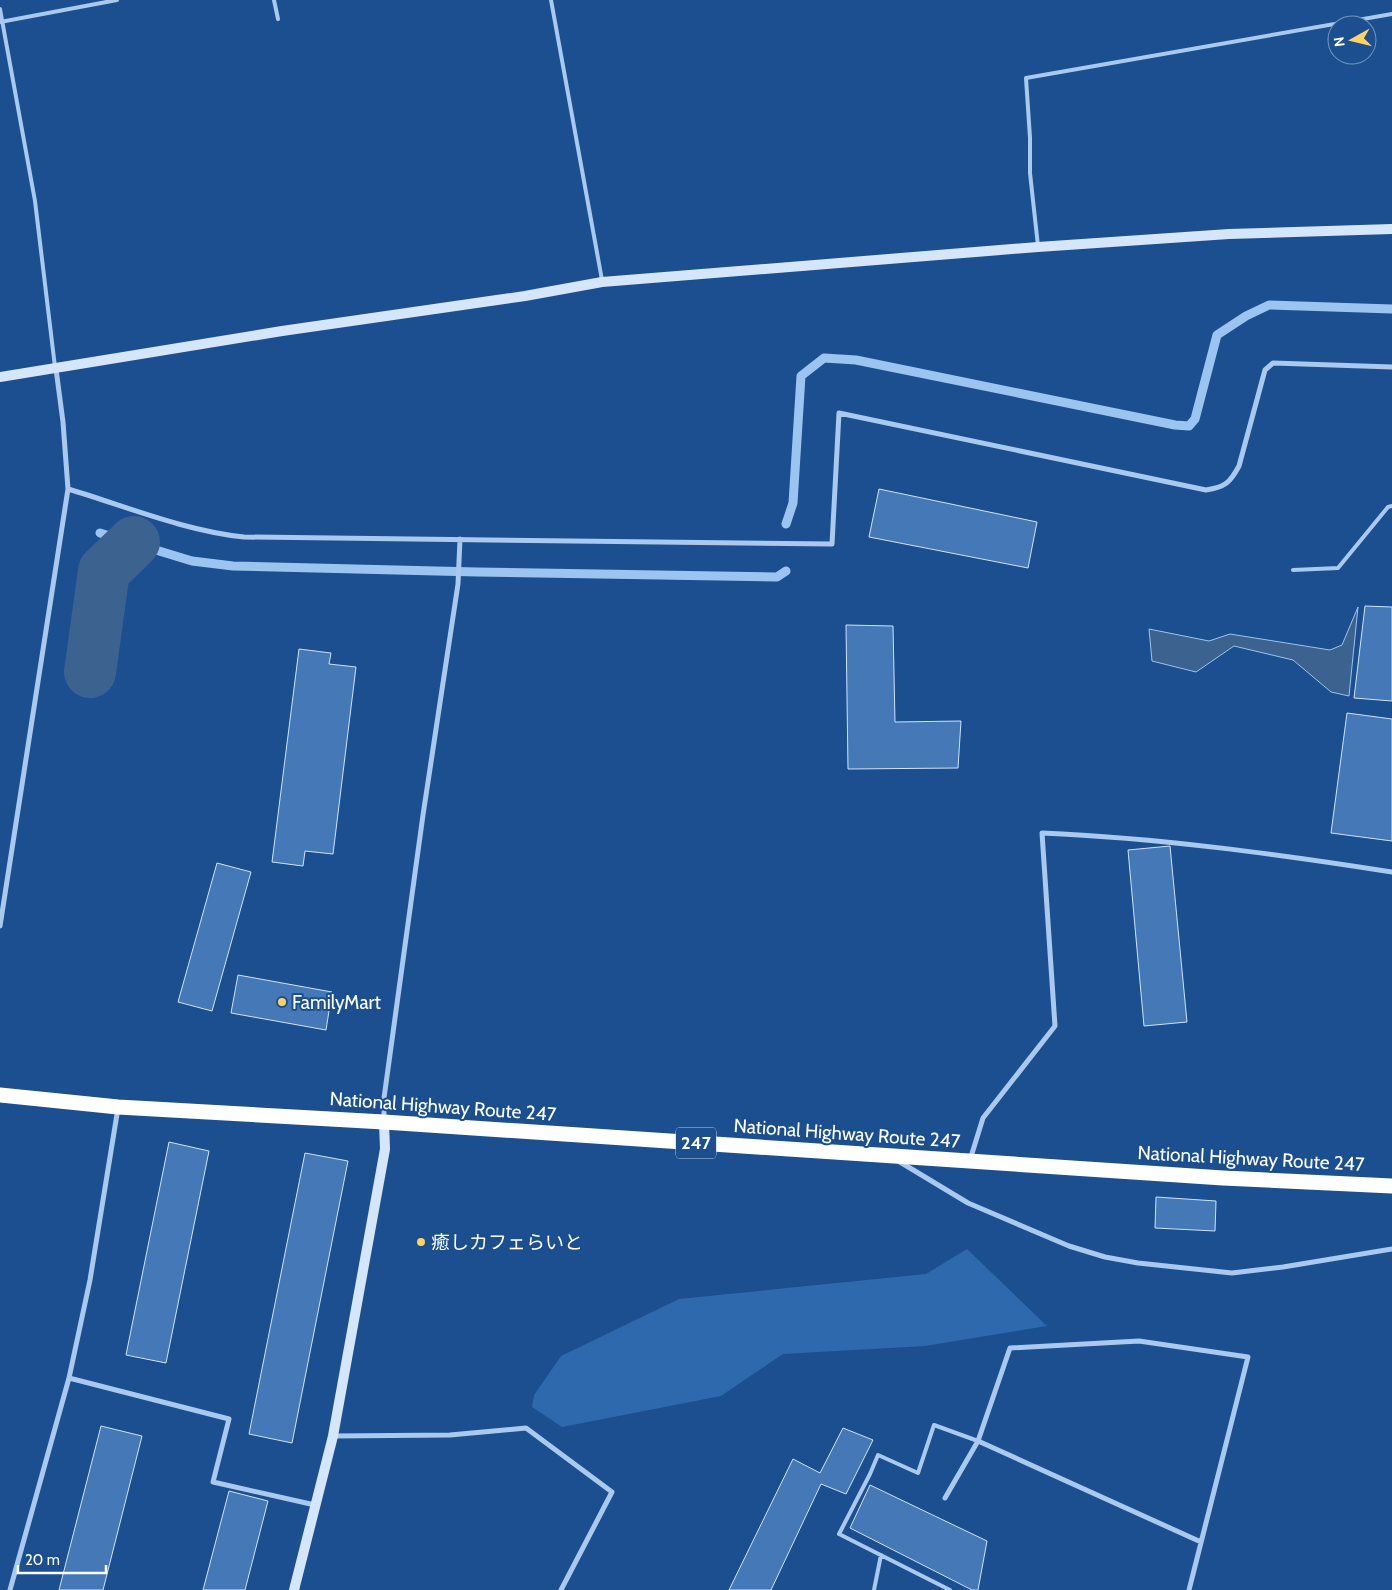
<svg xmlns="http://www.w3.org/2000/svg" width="1392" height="1590" viewBox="0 0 1392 1590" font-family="Cabin,'Noto Sans JP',sans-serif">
	<rect width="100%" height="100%" fill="#1b4f8f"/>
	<path fill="#2e69ad" d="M967 1249 1047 1326 925 1346 783 1354 721 1396 562 1427 532 1407 534 1395 561 1356 679 1299 926 1274Z"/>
	<path fill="#3c6290" stroke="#9cc4f0" d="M1358 607 1349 696 1331 692 1293 660 1234 646 1196 672 1152 661 1149 629 1209 641 1230 634 1330 650 1342 645Z"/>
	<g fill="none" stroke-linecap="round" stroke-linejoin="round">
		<path stroke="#9cc4f0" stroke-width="9" d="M786 524 793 503 801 376 824 358 856 360 1175 425 1189 426 1195 419 1217 335 1246 316 1269 305 1392 309
			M100 533 192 561 233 566 477 572 777 577 786 571"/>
		<path stroke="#3c6290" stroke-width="52" d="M90 672 104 571 134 542"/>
	</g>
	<path fill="#4478b7" stroke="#cfe3fa" d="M879 489 1037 522 1028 568 869 537Z
		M1365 606 1392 607V701L1354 698Z
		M846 625 893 626 895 722 961 721 958 768 848 769Z
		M299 649 331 653 329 664 356 667 333 854 305 851 303 866 272 862Z
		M1347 713 1392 719V841L1331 833Z
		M1170 846 1187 1022 1144 1026 1128 850Z
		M217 863 251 872 212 1011 178 1002Z
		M238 975 332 992 326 1030 231 1013Z
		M169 1142 209 1151 166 1363 126 1355Z
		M305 1153 348 1161 292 1443 249 1434Z
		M1156 1197 1216 1201 1215 1231 1155 1228Z
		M101 1426 142 1436 103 1590H59Z
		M843 1428 873 1440 846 1494 821 1484 771 1590H729L793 1459 820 1473Z
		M870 1485 987 1541 978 1590H972L850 1528Z
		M229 1491 268 1501 245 1590H203Z"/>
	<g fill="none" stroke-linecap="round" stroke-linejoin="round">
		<path stroke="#a9c9ee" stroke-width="4" d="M274 0 278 19
			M551 0 602 280
			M0 9 35 201 55 367
			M0 22 117 0
			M1038 246 1030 173V138L1026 78 1392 14
			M1293 570 1338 568 1388 507 1392 506
			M874 1590 881 1555
			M950 1590 839 1534 870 1474 878 1455 918 1473 934 1425 978 1441"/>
		<path stroke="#a9c9ee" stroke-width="5" d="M68 489C125 506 185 531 244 537L832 544 839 413 1206 490C1225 487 1230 483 1239 466L1265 370 1273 363 1392 367
			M0 926 68 489 63 422 56 369
			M384 1121V1098L423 815 458 584 460 539
			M970 1160 983 1118 1055 1026 1042 833C1159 838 1276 854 1392 872
			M900 1162 968 1203 1069 1246 1105 1257 1138 1263 1232 1273 1283 1267 1392 1249
			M69 1378 229 1419 213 1482 315 1505
			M333 1436 450 1435 526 1428 612 1492 561 1590
			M978 1441 1201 1542
			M945 1498 978 1441 1010 1348 1139 1341 1248 1357 1189 1590
			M10 1590 69 1378 90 1280 118 1108"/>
		<path stroke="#d6e6fa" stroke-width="10" d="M0 377 282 331 525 296 602 282 1038 247 1229 234 1392 229
			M294 1590 333 1436 385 1149 384 1122"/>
		<path stroke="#fff" stroke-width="15" d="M0 1095 118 1107 384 1122 1223 1178 1392 1186"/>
	</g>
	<g fill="#ffd166" stroke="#1b4f8f" stroke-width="2">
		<circle cx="282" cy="1002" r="5"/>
		<circle cx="421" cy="1242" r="5"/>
	</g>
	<g text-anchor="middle" stroke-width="4" stroke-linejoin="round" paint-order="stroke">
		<rect fill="#1b4f8f" stroke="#bbcadd" stroke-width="1" x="676" y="1127.5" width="40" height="31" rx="4"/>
		<g font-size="18" font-weight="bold" fill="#fff">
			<text x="696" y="1149">247</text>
		</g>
		<g font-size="19" fill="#fff" stroke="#1b4f8f" text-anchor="start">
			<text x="292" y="1009">FamilyMart</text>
			<text x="431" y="1249">癒しカフェらいと</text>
		</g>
		<g font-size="19" fill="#fff" stroke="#1b4f8f">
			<text transform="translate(443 1106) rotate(4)" y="7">National Highway Route 247</text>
			<text transform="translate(847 1133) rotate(4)" y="7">National Highway Route 247</text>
			<text transform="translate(1251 1158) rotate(3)" y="7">National Highway Route 247</text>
		</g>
	</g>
	<g transform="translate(1352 40) rotate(262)"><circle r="24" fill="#1b4f8f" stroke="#7695bc"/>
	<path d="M0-4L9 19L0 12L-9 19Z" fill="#ffd166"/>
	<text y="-8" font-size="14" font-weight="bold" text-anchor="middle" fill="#ffffff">N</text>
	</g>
	<path d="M18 1565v8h88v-8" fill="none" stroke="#ffffff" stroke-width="2.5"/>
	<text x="25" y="1565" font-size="15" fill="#ffffff" stroke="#1b4f8f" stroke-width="4" paint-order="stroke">20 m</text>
</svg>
